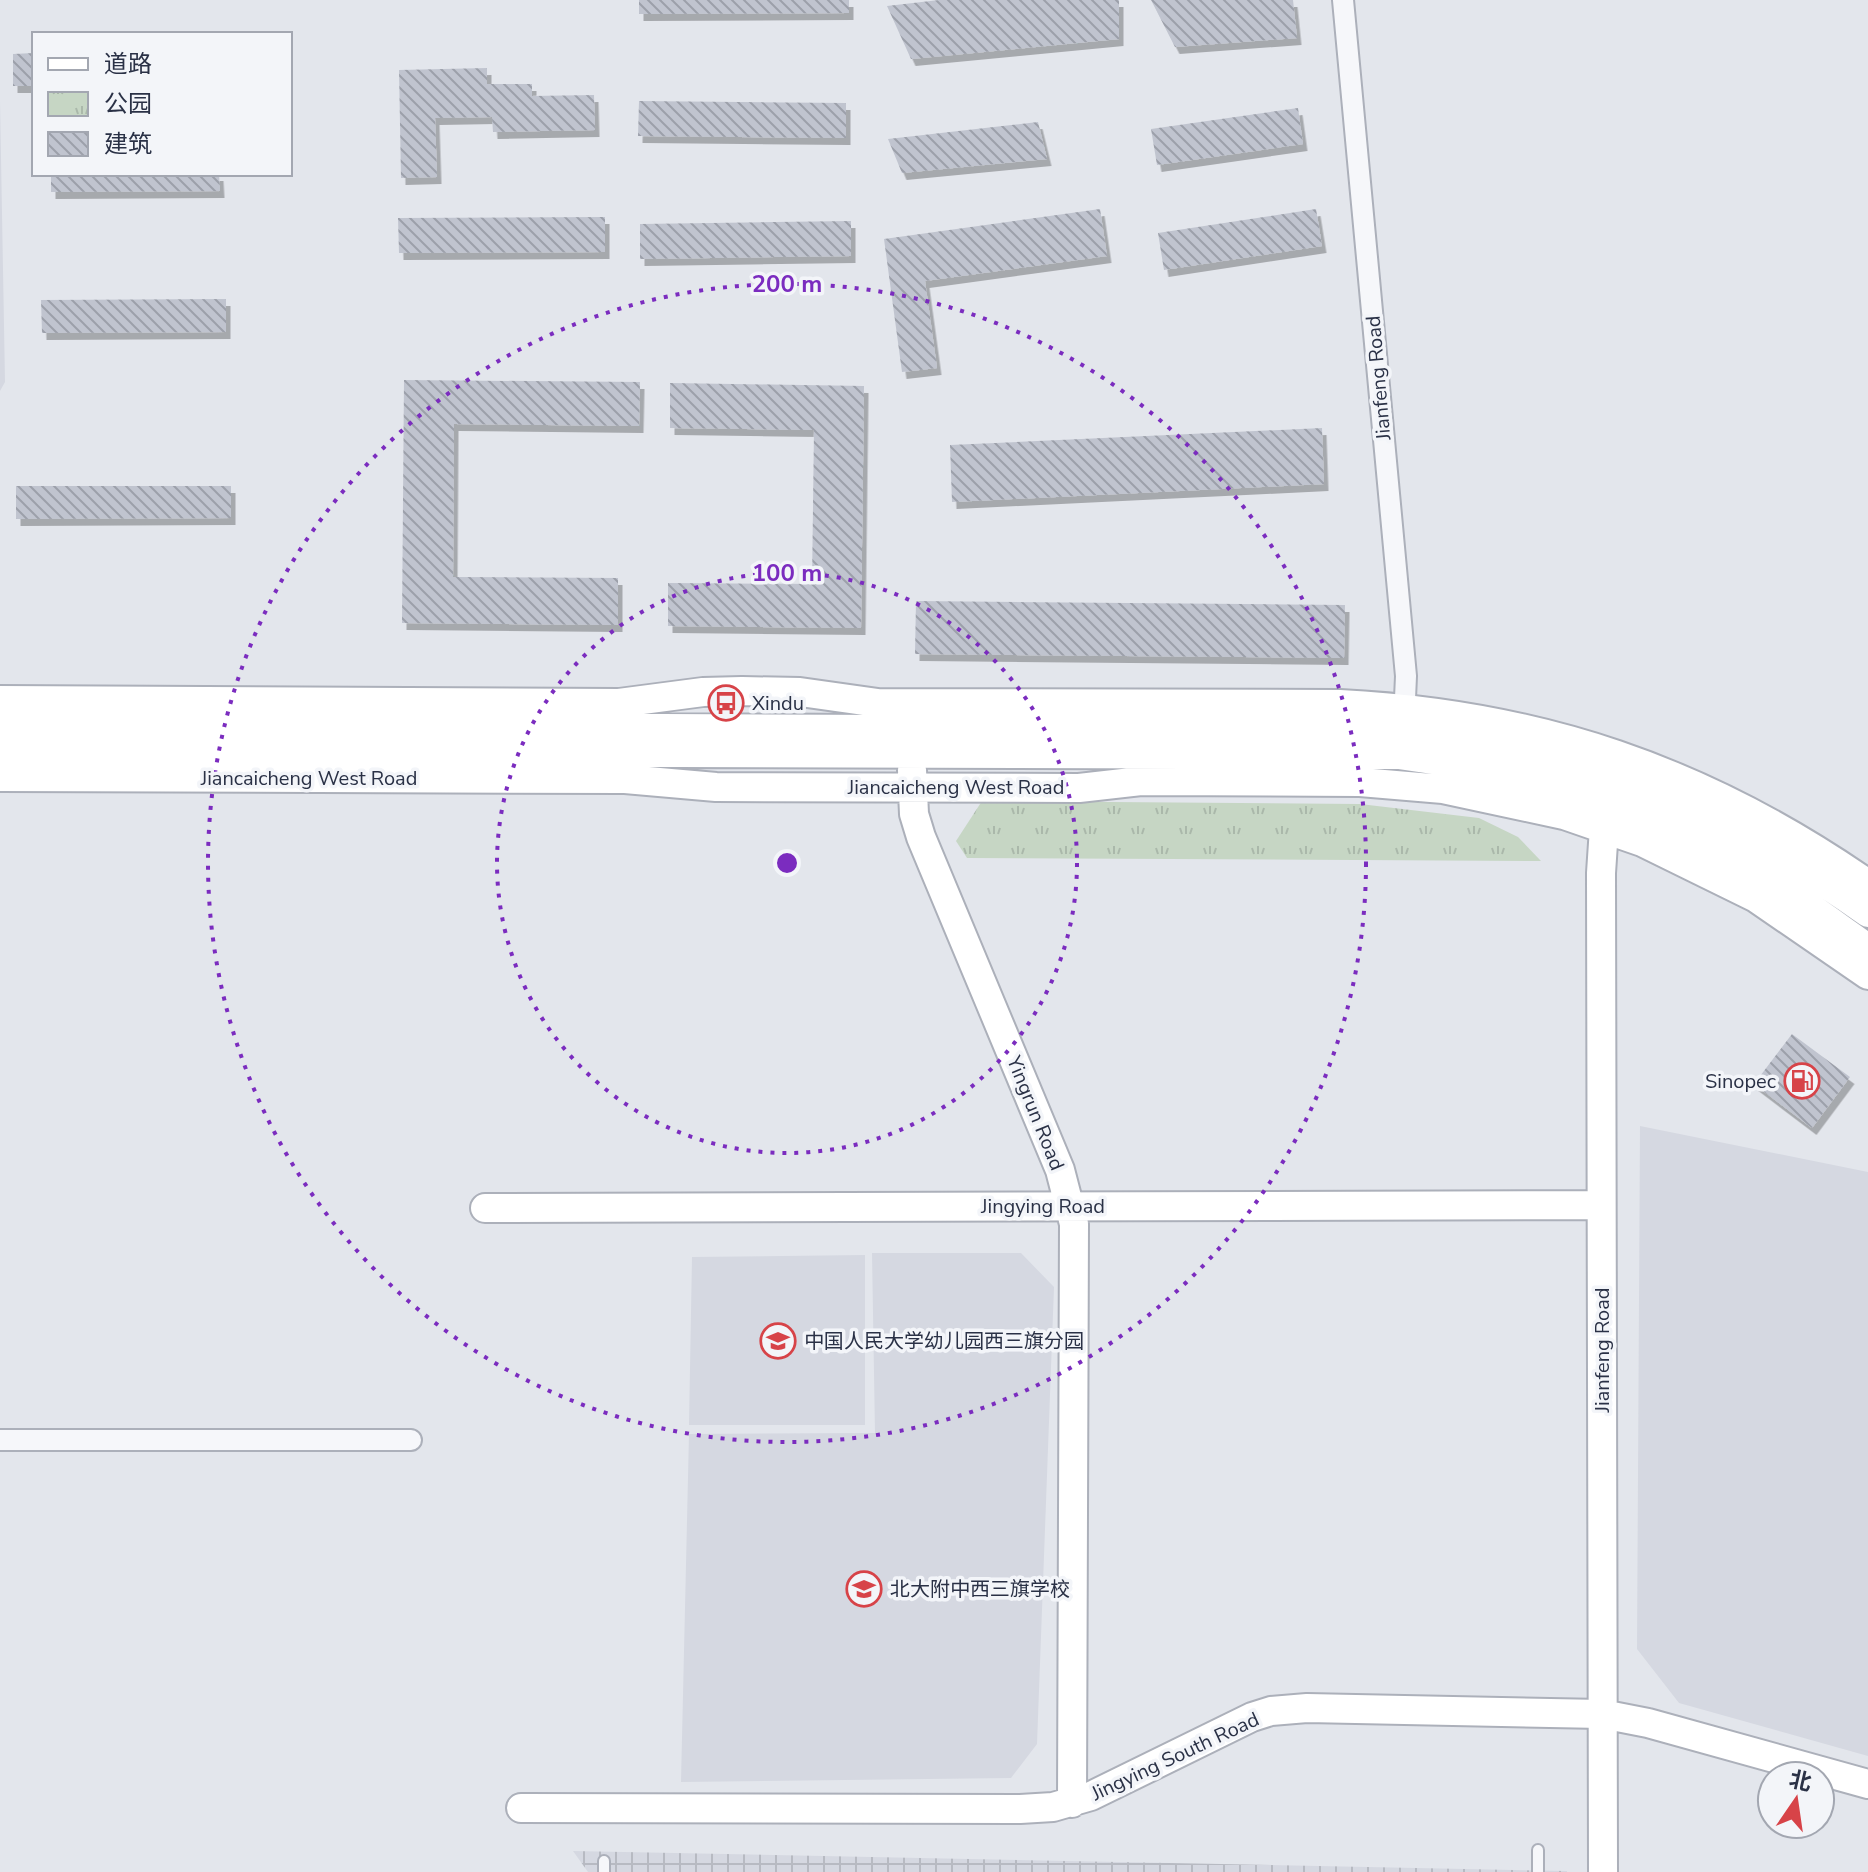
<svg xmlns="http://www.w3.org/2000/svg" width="1868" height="1872" viewBox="0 0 1868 1872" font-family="'Nunito Sans','Noto Sans SC',sans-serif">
	<defs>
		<pattern id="industrial-grid" width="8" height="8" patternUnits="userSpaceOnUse" patternTransform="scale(2)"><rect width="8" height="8" fill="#d5d8e1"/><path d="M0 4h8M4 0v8" fill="none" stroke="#b7bac2"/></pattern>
		<pattern id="park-tufts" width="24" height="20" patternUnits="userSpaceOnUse" patternTransform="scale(2)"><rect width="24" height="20" fill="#c6d6c4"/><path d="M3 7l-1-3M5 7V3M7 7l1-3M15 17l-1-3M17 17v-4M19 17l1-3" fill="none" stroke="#aab8aa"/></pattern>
		<pattern id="building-back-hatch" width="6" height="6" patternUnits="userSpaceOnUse" patternTransform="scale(2)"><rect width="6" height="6" fill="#c0c4cf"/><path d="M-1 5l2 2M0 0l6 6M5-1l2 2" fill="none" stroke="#9ca0aa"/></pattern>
		<filter id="shadow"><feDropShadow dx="4.5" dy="7" stdDeviation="0" flood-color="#0004"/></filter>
	</defs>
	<rect width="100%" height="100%" fill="#e3e6ec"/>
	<path fill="#d5d8e1" d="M0 101 5 382 0 391Z
		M1640 1126 1868 1172V1756L1679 1703 1637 1649Z
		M872 1253H1021L1054 1287 1037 1744 1011 1778 681 1782 689 1434 875 1433Z
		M865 1255V1425H689L692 1257Z"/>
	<path fill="url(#industrial-grid)" d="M573 1851 1567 1871V1872H588Z"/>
	<path fill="url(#park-tufts)" d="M982 801 1360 804 1479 818 1518 837 1541 861 967 858 956 841Z"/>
	<path fill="url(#building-back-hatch)" filter="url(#shadow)" d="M639 0H849V13L639 14Z
		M939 0H1119V39L911 59 887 6Z
		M1151 0H1293L1297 38 1175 47Z
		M34 53V86H13V54Z
		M487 68V84H532V96L594 95 595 130 493 132 492 117 435 118 437 177 401 178 399 70Z
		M639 101 846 103V138L638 136Z
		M1298 108 1303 144 1157 165 1151 129Z
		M1038 122 1047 159 902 173 888 139Z
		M51 174H219L220 191 51 192Z
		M1100 209 1107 256 925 281 937 368 902 372 884 239Z
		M1316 209 1322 246 1164 270 1158 233Z
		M605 217V252L399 253 398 218Z
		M851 221V256L640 259V224Z
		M226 299V332L42 333 41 300Z
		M404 380 640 382 639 426 454 424 453 577 618 578V625L402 623Z
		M670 383 864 386 861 628 668 626V583L812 584 814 430 670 428Z
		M1322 428 1324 484 952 502 950 445Z
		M16 486H231V518L16 519Z
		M916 601 1345 605 1344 658 915 654Z
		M1792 1034 1850 1077 1812 1128 1754 1084Z"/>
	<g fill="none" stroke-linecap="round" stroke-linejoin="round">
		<defs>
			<path id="lane" d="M1538 1850V1872
				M604 1861V1872"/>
			<path id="street" d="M1343 0 1406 676 1404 721
				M0 1440H411"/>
			<path id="secondary" d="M0 700 619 703 703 692 742 691 800 692 878 703 1340 704C1539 714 1704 770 1868 884
				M0 725 1334 731C1528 734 1712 801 1868 913
				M0 751 1400 755C1520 771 1643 805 1747 866 1789 891 1828 920 1868 948
				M912 770 914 814 921 837 1060 1170 1074 1224 1072 1803
				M0 777 625 779 716 787 1079 788 1141 781 1360 782 1443 789 1564 815 1642 842 1756 898 1868 975
				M485 1208 1601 1205
				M521 1808 1020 1809 1053 1807 1091 1796 1252 1717 1271 1711 1307 1708 1602 1714 1648 1723 1868 1784
				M1603 1872 1601 873 1604 828"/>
		</defs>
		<use href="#lane" stroke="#acb0ba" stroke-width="14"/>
		<use href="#street" stroke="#acb0ba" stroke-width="24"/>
		<use href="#secondary" stroke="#acb0ba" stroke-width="32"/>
		<use href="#lane" stroke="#f6f7fa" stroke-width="10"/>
		<use href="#street" stroke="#f6f7fa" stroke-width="20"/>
		<use href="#secondary" stroke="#fff" stroke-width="28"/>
	</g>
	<g fill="none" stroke="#7b2cbf" stroke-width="4" stroke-dasharray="4 8">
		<circle cx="787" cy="863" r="290"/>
		<circle cx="787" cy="863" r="579"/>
	</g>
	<defs>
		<symbol id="bus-ring" viewBox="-11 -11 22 22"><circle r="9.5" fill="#f3f5f9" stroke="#d74348" stroke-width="1.5"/><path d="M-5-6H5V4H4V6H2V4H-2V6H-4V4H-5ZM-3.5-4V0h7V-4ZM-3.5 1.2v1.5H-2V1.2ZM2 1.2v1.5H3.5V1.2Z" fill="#d74348"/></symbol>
		<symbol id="fuel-ring" viewBox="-11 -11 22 22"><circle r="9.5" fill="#f3f5f9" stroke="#d74348" stroke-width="1.5"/><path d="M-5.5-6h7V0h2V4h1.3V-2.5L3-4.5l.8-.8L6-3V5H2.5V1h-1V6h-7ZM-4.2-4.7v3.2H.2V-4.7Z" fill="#d74348"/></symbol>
		<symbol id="school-ring" viewBox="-11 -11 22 22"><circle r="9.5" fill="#f3f5f9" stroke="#d74348" stroke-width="1.5"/><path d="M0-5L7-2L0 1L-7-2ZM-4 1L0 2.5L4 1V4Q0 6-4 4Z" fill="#d74348"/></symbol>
	</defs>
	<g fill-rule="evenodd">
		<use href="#bus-ring" x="706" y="683" width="40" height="40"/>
		<use href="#fuel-ring" x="1782" y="1061" width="40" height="40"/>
		<use href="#school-ring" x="758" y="1321" width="40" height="40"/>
		<use href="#school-ring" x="844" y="1569" width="40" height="40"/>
	</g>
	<g text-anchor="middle" stroke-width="7" stroke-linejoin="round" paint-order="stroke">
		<g font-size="20" fill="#2a3146" stroke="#f3f5f9">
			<text transform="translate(1378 378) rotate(-95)" y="7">Jianfeng Road</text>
			<text x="309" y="785">Jiancaicheng West Road</text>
			<text x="956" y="794">Jiancaicheng West Road</text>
			<text transform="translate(1036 1113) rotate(68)" y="7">Yingrun Road</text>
			<text x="1043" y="1213">Jingying Road</text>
			<text transform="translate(1602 1350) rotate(-90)" y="7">Jianfeng Road</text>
			<text transform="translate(1175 1756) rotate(-25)" y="7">Jingying South Road</text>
		</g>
		<g font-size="20" fill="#2a3146" stroke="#f3f5f9" text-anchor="start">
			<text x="752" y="710">Xindu</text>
			<text x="1776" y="1088" text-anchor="end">Sinopec</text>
			<text x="804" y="1348">中国人民大学幼儿园西三旗分园</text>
			<text x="890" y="1596">北大附中西三旗学校</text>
		</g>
	</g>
	<circle cx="787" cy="863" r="12" fill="#7b2cbf" stroke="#f3f5f9" stroke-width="4"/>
	<g font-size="24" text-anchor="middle" font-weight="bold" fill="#7b2cbf" stroke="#f3f5f9" stroke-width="7" stroke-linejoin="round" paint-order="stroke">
		<text x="787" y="292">200 m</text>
		<text x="787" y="581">100 m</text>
	</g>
	<rect x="32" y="32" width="260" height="144" fill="#f3f5f9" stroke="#a3a7b1" stroke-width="2"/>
	<rect x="48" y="58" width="40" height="12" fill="#ffffff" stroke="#a3a7b1" stroke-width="2"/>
	<text x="104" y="72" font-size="24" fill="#2a3146">道路</text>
	<rect x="48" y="92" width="40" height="24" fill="url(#park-tufts)" stroke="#a3a7b1" stroke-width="2"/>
	<text x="104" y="112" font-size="24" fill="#2a3146">公园</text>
	<rect x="48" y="132" width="40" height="24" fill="url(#building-back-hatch)" stroke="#a3a7b1" stroke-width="2"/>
	<text x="104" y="152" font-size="24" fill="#2a3146">建筑</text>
	<g transform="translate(1796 1800) rotate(13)"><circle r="38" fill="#f3f5f9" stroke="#a3a7b1" stroke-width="2"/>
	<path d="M0-6L14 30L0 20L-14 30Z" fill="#d74348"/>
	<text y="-12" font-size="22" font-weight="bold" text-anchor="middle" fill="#2a3146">北</text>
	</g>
</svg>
